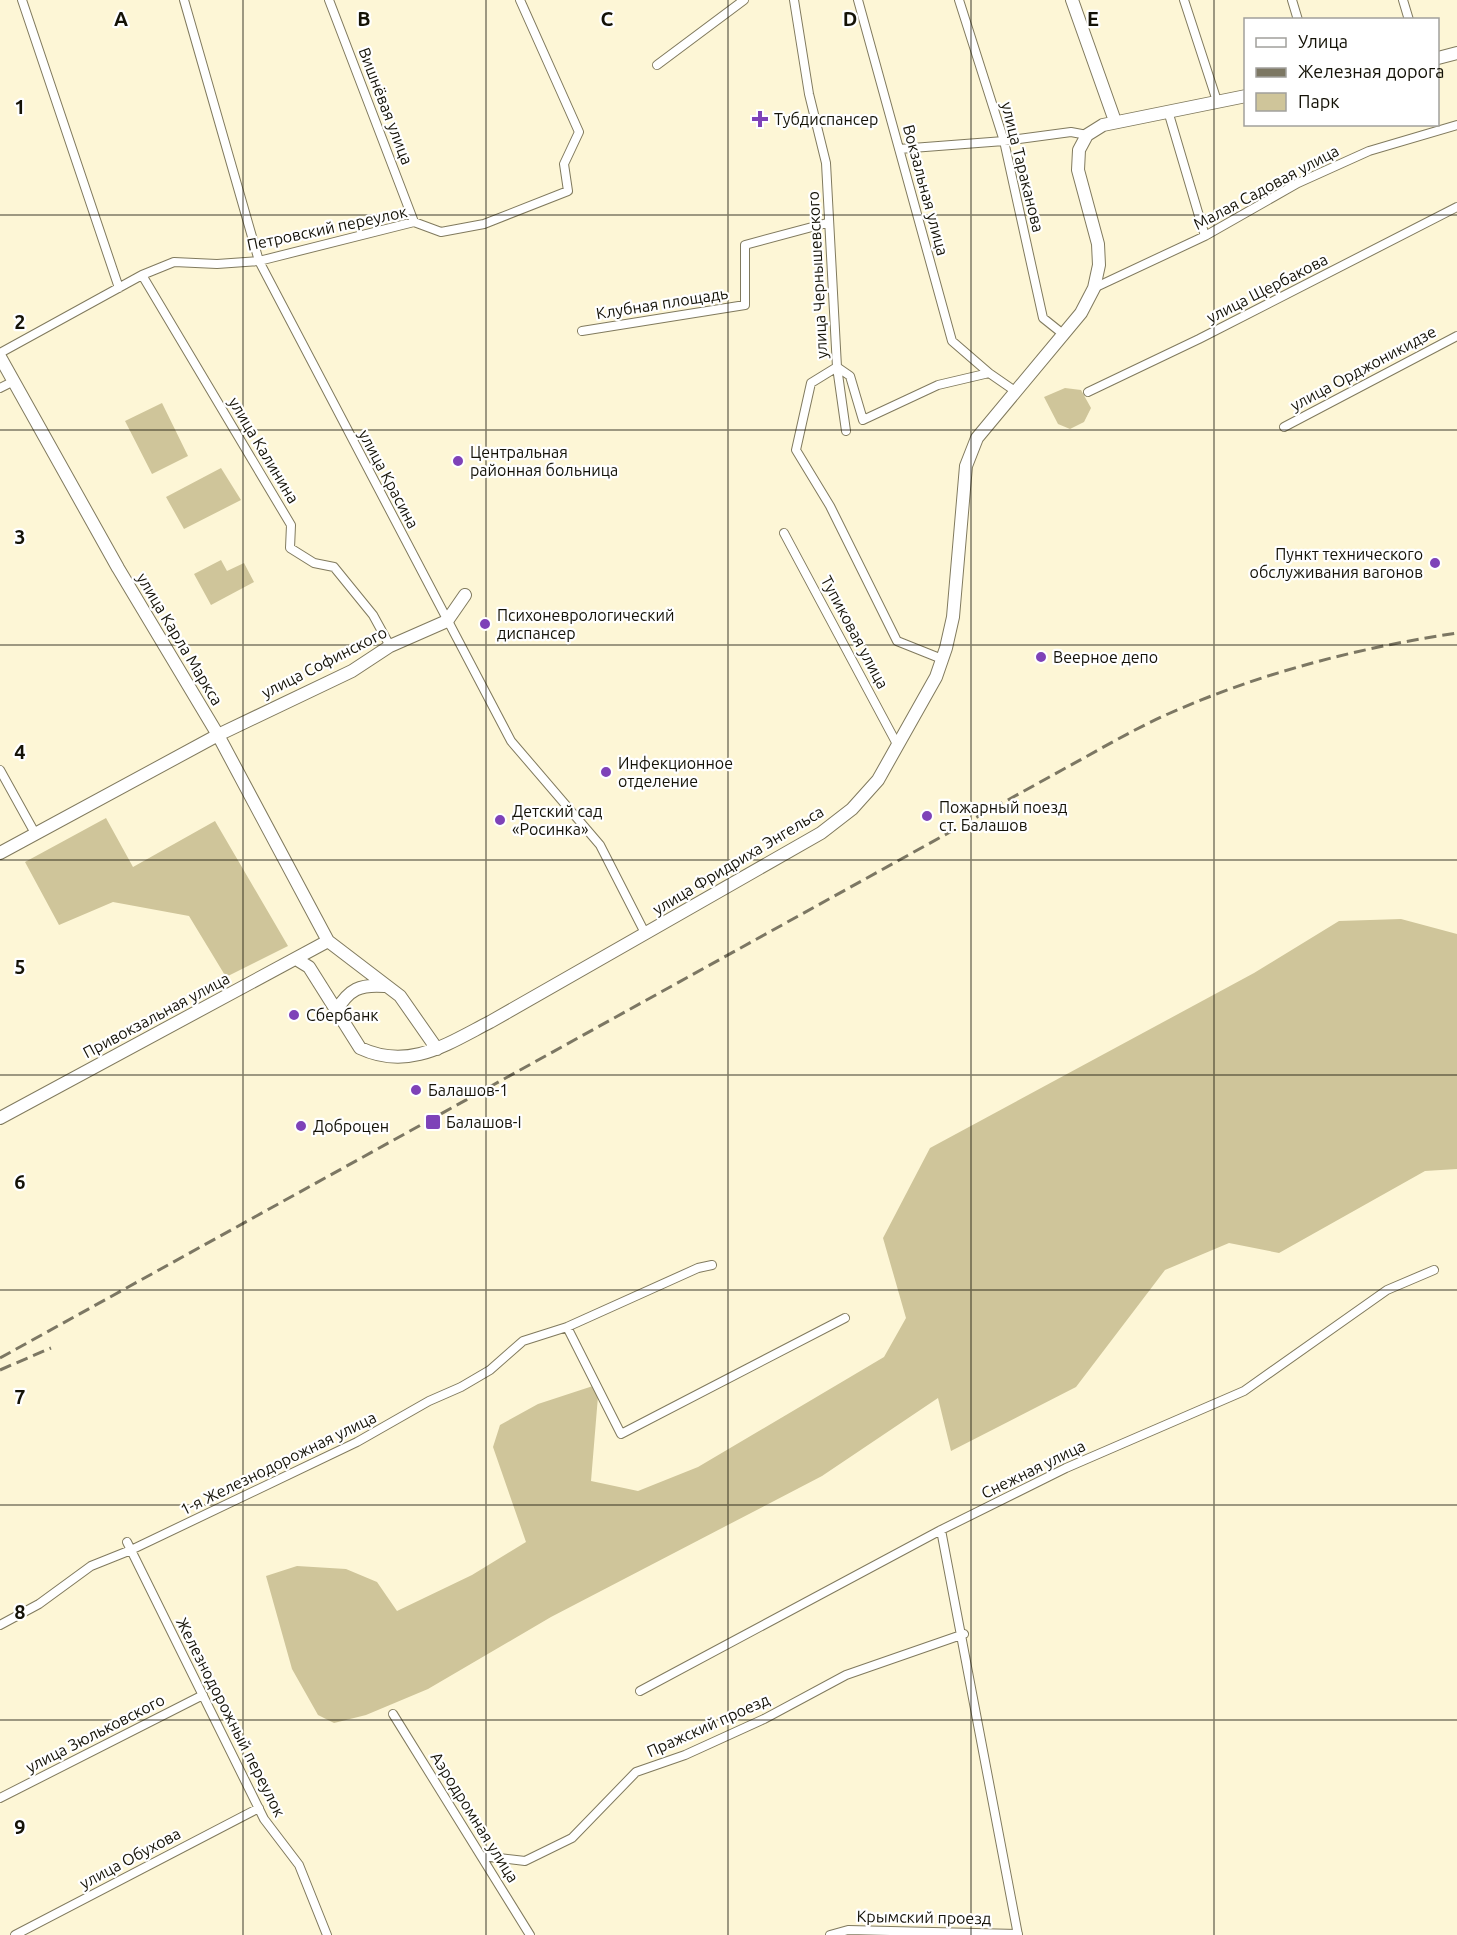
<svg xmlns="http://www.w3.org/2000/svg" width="1457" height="1935" viewBox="0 0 1457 1935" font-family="Ubuntu,sans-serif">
	<rect width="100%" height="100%" fill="#fdf6d6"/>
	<path fill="#cfc59a" d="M1065 388 1081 390 1091 408 1084 422 1070 429 1058 424 1044 397Z
		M162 403 188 456 152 474 125 421Z
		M221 468 241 500 184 529 166 497Z
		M221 560 227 571 244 563 254 582 211 605 194 574Z
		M106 818 133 867 215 821 288 946 226 977 189 916 113 902 59 925 25 862Z
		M1401 919 1457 934V1169L1425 1171 1279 1253 1229 1243 1165 1270 1076 1387 951 1451 938 1398 822 1476 551 1617 428 1689 366 1715 334 1723 318 1715 292 1669 266 1576 297 1566 346 1569 377 1582 397 1611 472 1575 526 1542 493 1447 500 1425 538 1404 599 1384 591 1481 638 1491 698 1467 884 1357 906 1318 883 1238 930 1148 1254 973 1339 921Z"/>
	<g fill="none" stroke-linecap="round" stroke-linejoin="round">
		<defs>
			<path id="street" d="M22 0 119 288
				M184 0 259 261 511 741 600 845 645 933
				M329 0 414 222
				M794 0 809 94 826 163 837 367 846 431
				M858 0 952 341 989 373
				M959 0 1004 141 1043 318 1063 334
				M1184 0 1217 101
				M1292 0 1298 20
				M1403 0 1409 20
				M657 65 744 0
				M1168 111 1205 236
				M899 149 1004 141 1071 132 1087 135
				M142 275 291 525 290 548 314 563 334 567 373 615 390 646
				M1094 288 1205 236 1298 183 1369 151 1457 125
				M582 331 745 305V245L827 223
				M0 353 142 275 174 262 217 264 259 261 414 222 441 232 484 224 568 191 564 164 579 132 520 0
				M837 367 811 383 796 450 830 506 897 641 942 659
				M837 367 850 376 863 420 938 385 989 373 1015 391
				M0 388 12 382
				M1088 392 1199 339 1457 207
				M1284 427 1457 336
				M784 533 898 746
				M0 770 36 835
				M567 1327 621 1434 845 1318
				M941 1530 1018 1935
				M127 1542 264 1819 299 1865 327 1935
				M0 1625 39 1604 91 1566 131 1550 357 1442 429 1401 461 1387 490 1370 523 1341 567 1327 698 1268 712 1265
				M640 1691 941 1530 1066 1468 1244 1391 1387 1290 1434 1270
				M393 1714 530 1935
				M0 1798 203 1695
				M482 1856 525 1861 572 1838 636 1772 685 1755 764 1719 846 1675 964 1634
				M15 1935 259 1808
				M830 1935 848 1930 1018 1934"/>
			<path id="secondary" d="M1072 0 1115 121
				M1438 58 1457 53
				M0 357 118 568 218 735 328 941 400 996 437 1049
				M0 853 218 735 352 671 390 646 447 621 465 595
				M296 959 309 967 360 1048C409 1071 447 1044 490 1022L821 833 852 809 878 780 936 677 946 648 953 617 966 466 977 438 1081 313 1094 288 1099 265 1098 244 1078 170 1079 150 1087 135 1103 125 1246 96
				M336 1011C349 989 360 984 385 986
				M0 1118 328 941"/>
		</defs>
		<use href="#street" stroke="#807a5e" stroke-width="10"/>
		<use href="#secondary" stroke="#807a5e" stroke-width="14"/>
		<use href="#street" stroke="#fff" stroke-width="8"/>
		<use href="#secondary" stroke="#fff" stroke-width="12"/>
		<path stroke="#7c7763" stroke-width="3" stroke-dasharray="12 6" stroke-linecap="butt" d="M0 1358 1062 770C1097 751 1132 730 1168 714 1260 673 1357 648 1457 633
			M0 1370 51 1348"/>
	</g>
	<path fill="none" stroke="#141207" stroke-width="1.5" stroke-opacity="0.55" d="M243 0V1935M486 0V1935M728 0V1935M971 0V1935M1214 0V1935M0 215H1457M0 430H1457M0 645H1457M0 860H1457M0 1075H1457M0 1290H1457M0 1505H1457M0 1720H1457"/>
	<g fill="#7e42b8" stroke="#fff" stroke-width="2">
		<path d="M757 110h6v6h6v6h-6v6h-6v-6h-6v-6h6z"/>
		<circle cx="458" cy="461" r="6"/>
		<circle cx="1435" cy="563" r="6"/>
		<circle cx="485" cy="624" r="6"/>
		<circle cx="1041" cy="657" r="6"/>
		<circle cx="606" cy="772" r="6"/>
		<circle cx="927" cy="816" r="6"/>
		<circle cx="500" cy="820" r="6"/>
		<circle cx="294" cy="1015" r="6"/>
		<circle cx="416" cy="1090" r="6"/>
		<rect x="425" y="1114" width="16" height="16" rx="3"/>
		<circle cx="301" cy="1126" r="6"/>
	</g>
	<g text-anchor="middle" stroke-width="4.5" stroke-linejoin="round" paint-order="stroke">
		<g font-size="16" fill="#141207" stroke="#fff">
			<text transform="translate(386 106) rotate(69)" y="6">Вишнёвая улица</text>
			<text transform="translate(1023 167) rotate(76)" y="6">улица Тараканова</text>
			<text transform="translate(1266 187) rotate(-28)" y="6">Малая Садовая улица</text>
			<text transform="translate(926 190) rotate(75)" y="6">Вокзальная улица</text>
			<text transform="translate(327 228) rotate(-12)" y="6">Петровский переулок</text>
			<text transform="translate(817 275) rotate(-93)" y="6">улица Чернышевского</text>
			<text transform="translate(1267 288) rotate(-27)" y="6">улица Щербакова</text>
			<text transform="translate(662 303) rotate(-9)" y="6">Клубная площадь</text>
			<text transform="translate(1363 368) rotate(-28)" y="6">улица Орджоникидзе</text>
			<text transform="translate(264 450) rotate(59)" y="6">улица Калинина</text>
			<text transform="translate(389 479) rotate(62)" y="6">улица Красина</text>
			<text transform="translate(855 632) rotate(62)" y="6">Тупиковая улица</text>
			<text transform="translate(180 639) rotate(59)" y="6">улица Карла Маркса</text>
			<text transform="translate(324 662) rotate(-27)" y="6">улица Софинского</text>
			<text transform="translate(738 860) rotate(-31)" y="6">улица Фридриха Энгельса</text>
			<text transform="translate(156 1015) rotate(-28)" y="6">Привокзальная улица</text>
			<text transform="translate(278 1463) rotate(-26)" y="6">1-я Железнодорожная улица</text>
			<text transform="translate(1033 1469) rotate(-26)" y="6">Снежная улица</text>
			<text transform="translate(231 1717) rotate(63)" y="6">Железнодорожный переулок</text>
			<text transform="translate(708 1725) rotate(-24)" y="6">Пражский проезд</text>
			<text transform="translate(95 1733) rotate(-27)" y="6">улица Зюльковского</text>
			<text transform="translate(475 1817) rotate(58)" y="6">Аэродромная улица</text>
			<text transform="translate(130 1858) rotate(-28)" y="6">улица Обухова</text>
			<text transform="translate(924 1917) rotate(1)" y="6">Крымский проезд</text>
		</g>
		<g font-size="16" fill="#141207" stroke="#fff" text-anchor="start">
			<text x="774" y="125">Тубдиспансер</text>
			<text x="470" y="458">Центральная<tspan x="470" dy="18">районная больница</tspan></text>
			<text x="1423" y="560" text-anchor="end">Пункт технического<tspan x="1423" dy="18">обслуживания вагонов</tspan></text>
			<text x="497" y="621">Психоневрологический<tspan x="497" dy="18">диспансер</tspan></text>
			<text x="1053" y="663">Веерное депо</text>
			<text x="618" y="769">Инфекционное<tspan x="618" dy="18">отделение</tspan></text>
			<text x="939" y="813">Пожарный поезд<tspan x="939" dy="18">ст. Балашов</tspan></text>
			<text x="512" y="817">Детский сад<tspan x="512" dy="18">«Росинка»</tspan></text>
			<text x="306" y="1021">Сбербанк</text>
			<text x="428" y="1096">Балашов-1</text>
			<text x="446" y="1128">Балашов-I</text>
			<text x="313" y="1132">Доброцен</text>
		</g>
	</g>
	<g font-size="20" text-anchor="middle" font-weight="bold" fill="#141207" stroke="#fff" stroke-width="4.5" stroke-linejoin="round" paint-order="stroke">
		<text x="121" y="26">A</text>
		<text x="364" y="26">B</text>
		<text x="607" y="26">C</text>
		<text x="850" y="26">D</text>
		<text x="1093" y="26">E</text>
		<text x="20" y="114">1</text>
		<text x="20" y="329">2</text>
		<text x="20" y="544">3</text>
		<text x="20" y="759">4</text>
		<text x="20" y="974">5</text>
		<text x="20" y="1189">6</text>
		<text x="20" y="1404">7</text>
		<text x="20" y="1619">8</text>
		<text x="20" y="1834">9</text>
	</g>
	<rect x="1244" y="18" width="195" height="108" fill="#ffffff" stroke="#a1a09c" stroke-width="1.5"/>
	<rect x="1256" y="38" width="30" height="9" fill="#ffffff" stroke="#a1a09c" stroke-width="1.5"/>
	<text x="1298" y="48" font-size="18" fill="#141207">Улица</text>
	<rect x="1256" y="68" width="30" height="9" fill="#7c7763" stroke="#a1a09c" stroke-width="1.5"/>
	<text x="1298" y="78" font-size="18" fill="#141207">Железная дорога</text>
	<rect x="1256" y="93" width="30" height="18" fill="#cfc59a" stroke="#a1a09c" stroke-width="1.5"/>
	<text x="1298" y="108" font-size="18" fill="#141207">Парк</text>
</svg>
